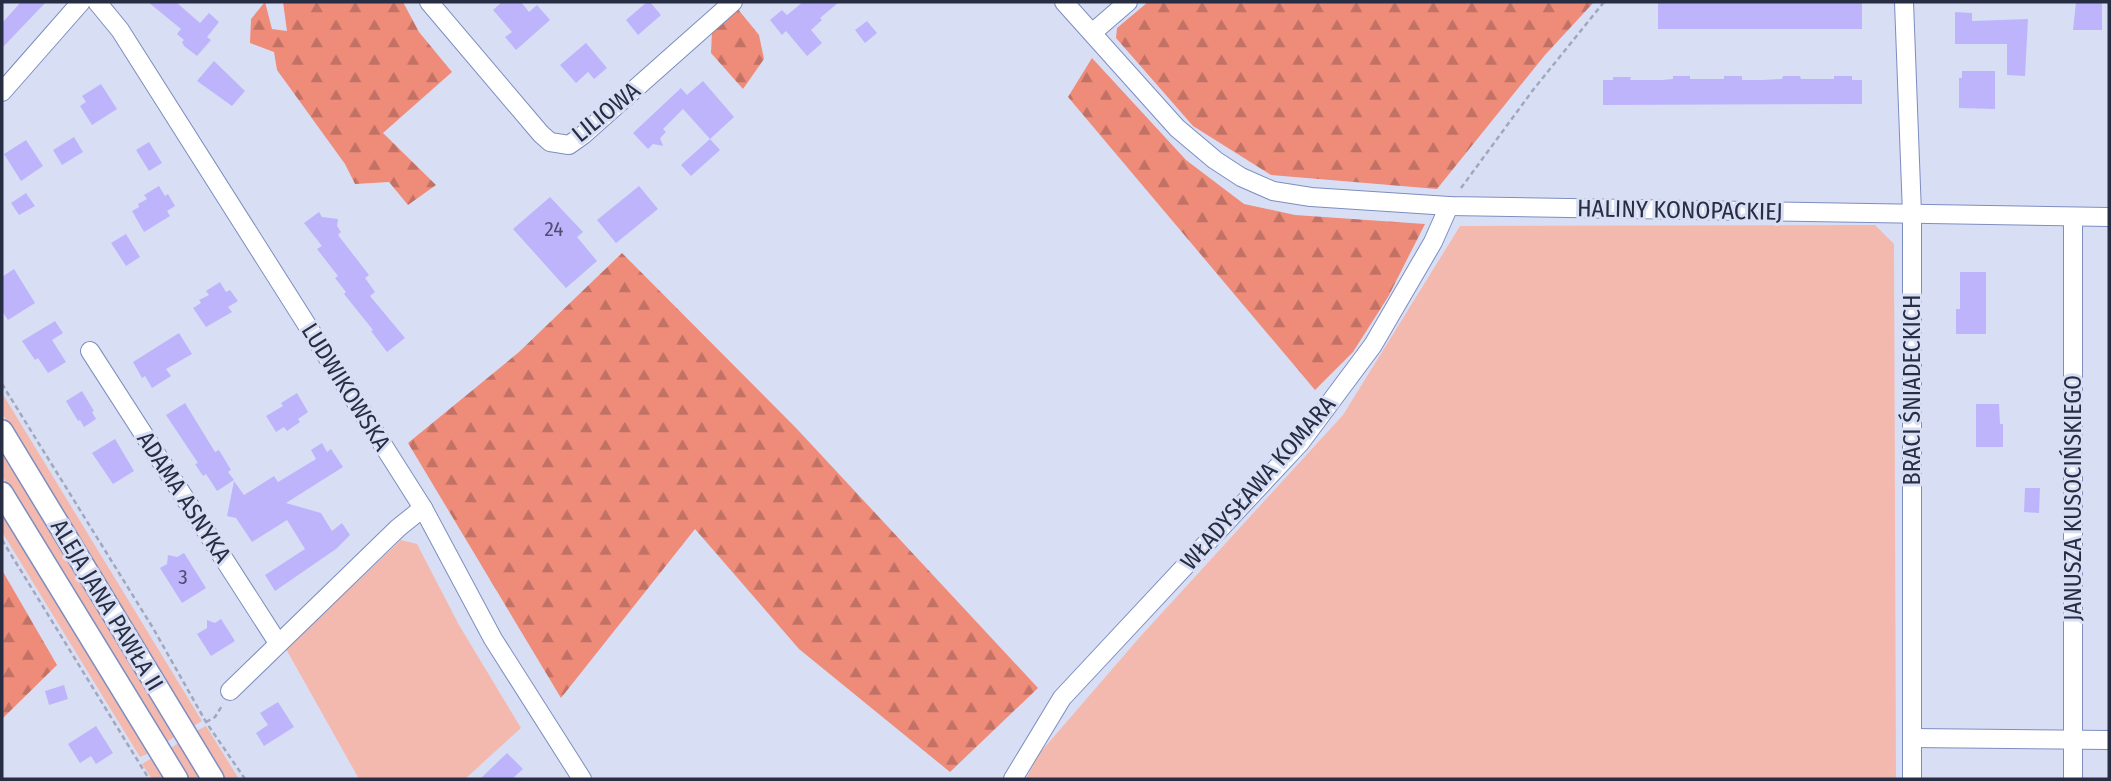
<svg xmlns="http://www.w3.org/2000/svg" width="2111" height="781" viewBox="0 0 2111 781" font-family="'Fira Sans Condensed',sans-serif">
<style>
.grass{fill:#f4b9ae}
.forest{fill:url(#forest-firs)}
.building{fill:#beb4fc}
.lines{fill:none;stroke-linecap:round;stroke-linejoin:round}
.minor-casing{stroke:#7d8dc0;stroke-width:20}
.tertiary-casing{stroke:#7d8dc0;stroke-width:24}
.path{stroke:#a1a8bd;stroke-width:2.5;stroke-dasharray:5 3.5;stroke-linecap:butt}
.minor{stroke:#fff;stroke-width:18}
.tertiary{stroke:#fff;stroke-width:21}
.labels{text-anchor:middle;stroke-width:6;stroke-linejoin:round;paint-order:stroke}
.number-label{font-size:21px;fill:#4d4f70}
.street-label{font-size:24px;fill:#272d42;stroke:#d8dff5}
</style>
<defs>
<pattern id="forest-firs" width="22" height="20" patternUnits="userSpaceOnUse" patternTransform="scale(1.75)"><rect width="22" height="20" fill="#ef8b79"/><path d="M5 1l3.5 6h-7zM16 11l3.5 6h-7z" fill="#c27265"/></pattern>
</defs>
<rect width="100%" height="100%" fill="#d8dff5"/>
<g class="grass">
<polygon points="1875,225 1894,244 1896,779 1026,779 1038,755 1139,638 1343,415 1460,226"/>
<polygon points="2,393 202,721 192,727 2,413"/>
<polygon points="2,450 176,736 165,743 2,476"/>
<polygon points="2,510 149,753 140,757 2,532"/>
<polygon points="401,540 417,544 459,625 521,728 465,779 359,779 286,649"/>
<polygon points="206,726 239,779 226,779 196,731"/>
<polygon points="180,742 203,779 186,779 168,750"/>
<polygon points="152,758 165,779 152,779 142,764"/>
</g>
<g class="forest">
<polygon points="265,2 272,29 287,31 283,2 403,2 419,32 452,72 383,133 436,185 408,205 389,182 355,184 345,164 277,70 274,52 250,43 251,19"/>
<polygon points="1148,2 1594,2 1545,55 1437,189 1271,175 1193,126 1116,38 1117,28"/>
<polygon points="737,8 759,35 764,59 743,89 711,53 712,31"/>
<polygon points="1092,58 1186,160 1244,204 1295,215 1425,224 1388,297 1353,352 1315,390 1068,97"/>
<polygon points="622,253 797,429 1038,688 950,772 799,649 695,529 561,698 408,443 519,352"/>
<polygon points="2,570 57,665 2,719"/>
</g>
<g class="building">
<polygon points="21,2 46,2 2,48 2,23"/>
<polygon points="148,2 176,2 200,23 209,13 219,22 207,37 211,40 197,56 184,46 182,42 184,40 177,34 181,29"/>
<polygon points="502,2 521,2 529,12 537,5 550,20 516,50 505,37 512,32 493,10"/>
<polygon points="647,2 650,2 661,15 638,35 626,20"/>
<polygon points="803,2 839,2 820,18 822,20 811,30 822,43 807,56 786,31 782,35 770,20 782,10 787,15"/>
<polygon points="2076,2 2102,2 2102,30 2073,30"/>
<rect x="1658" y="3" width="204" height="26"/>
<polygon points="1955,12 1972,13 1972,21 2028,19 2025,76 2007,75 2007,44 1955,44"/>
<polygon points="867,21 877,33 865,43 855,30"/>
<polygon points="586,43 607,68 594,79 588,72 576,83 560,65"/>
<polygon points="214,61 245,91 232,106 197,81"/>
<polygon points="1962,71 1995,71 1995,109 1959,108 1959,78 1962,78"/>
<polygon points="1673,76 1690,76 1690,79 1724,79 1724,76 1742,76 1742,80 1762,80 1782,79 1783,76 1800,76 1801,79 1834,79 1834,76 1852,76 1852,80 1862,80 1862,104 1603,105 1603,80 1613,80 1613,77 1631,77 1630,80 1662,80 1673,79"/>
<polygon points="703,81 734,117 710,139 683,109 663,129 666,132 660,138 663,146 653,144 648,149 633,133 681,88 687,95"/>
<polygon points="101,84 117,109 92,125 80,106 86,102 82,96"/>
<polygon points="74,137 83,152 62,165 53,150"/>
<polygon points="710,139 720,150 691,176 681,165"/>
<polygon points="26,140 43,166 21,181 4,154"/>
<polygon points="149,142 162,163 149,171 136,150"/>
<polygon points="159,186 165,196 168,194 175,206 167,211 170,216 144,232 132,211 139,207 138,204 147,199 144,195"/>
<polygon points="639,186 658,209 616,243 597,220"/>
<polygon points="26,193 35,206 19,215 11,203"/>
<polygon points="550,197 583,232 577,237 597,261 566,288 513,229"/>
<polygon points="319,212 322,217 338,219 337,226 341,232 338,235 369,275 365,278 375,292 370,296 405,338 387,352 371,331 373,330 344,294 346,292 335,278 338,276 317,249 322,246 304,223"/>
<polygon points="126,234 140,257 126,266 111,243"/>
<polygon points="14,269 35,303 8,320 2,311 2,277"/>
<polygon points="1960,272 1986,272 1986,334 1956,334 1956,309 1960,309"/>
<polygon points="220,282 226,292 230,290 238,301 228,307 232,312 206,327 193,308 201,303 199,300 209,295 206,291"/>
<polygon points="55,321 63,333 52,340 66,362 48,373 38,358 35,360 22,341"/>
<polygon points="179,333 192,354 166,369 171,376 152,388 145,376 142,378 133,362"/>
<polygon points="82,391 94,411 92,412 96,419 84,427 80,420 78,421 66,401"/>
<polygon points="297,393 308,412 298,419 300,422 287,431 284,427 276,432 266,416 283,406 281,403"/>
<polygon points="185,403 215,452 219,450 231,470 228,472 234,480 217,491 206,474 203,476 195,464 198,463 166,415"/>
<polygon points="1976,404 1999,404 2000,424 2003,424 2003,447 1976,447"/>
<polygon points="115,439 134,471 113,484 92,453"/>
<polygon points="322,443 327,452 331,449 343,467 286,503 321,513 332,531 342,523 350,535 336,549 275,591 265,575 305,549 287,520 252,542 236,518 227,516 234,481 244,495 274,476 278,482 316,459 311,450"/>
<polygon points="2025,488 2040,488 2039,513 2024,512"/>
<polygon points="184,553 206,588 182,603 160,568 167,564 168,555 177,557"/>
<polygon points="221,619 235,641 211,656 197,634 207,628 207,620 215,623"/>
<polygon points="64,685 68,699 49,705 45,691"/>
<polygon points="278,702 294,727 264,746 256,733 268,725 260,713"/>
<polygon points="96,726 113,753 96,764 91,756 80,763 68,744"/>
<polygon points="507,753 523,769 512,779 480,779"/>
</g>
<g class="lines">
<defs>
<g id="minor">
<polyline points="97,2 120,30 423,508 493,639 582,779"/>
<polyline points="429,2 541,134 550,142 569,145 583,135 733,2"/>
<polyline points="1064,2 1177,128 1215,160 1241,177 1273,191 1311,197 1449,206 2109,217"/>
<polyline points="1904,2 1912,214 1912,779"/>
<polyline points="1092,33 1128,2"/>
<polyline points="2,92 81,2"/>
<polyline points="2073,218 2073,779"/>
<polyline points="90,351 278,643"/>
<polyline points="230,691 398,528 423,508"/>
<polyline points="1912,738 2109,740"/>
<polyline points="1013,779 1062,698 1300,443 1373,345 1433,242 1449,206"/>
</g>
<g id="tertiary">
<polyline points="2,431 213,779"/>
<polyline points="2,493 177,779"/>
</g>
</defs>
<use href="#minor" class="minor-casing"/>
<use href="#tertiary" class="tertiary-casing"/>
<g class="path">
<polyline points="1461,188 1533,90 1604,2"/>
<polyline points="2,384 153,628 206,722 245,779"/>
<polyline points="2,540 149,779"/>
<polyline points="206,722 215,717 223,704"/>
</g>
<use href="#minor" class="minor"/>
<use href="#tertiary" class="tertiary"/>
</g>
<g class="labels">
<g class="number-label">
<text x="554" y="236">24</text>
<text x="183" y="584">3</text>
</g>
<g class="street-label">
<text transform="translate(606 112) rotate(-39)" y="8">LILIOWA</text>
<text transform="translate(1680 210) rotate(1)" y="8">HALINY KONOPACKIEJ</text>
<text transform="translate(346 387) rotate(58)" y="8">LUDWIKOWSKA</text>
<text transform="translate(1912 390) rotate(-90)" y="8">BRACI ŚNIADECKICH</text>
<text transform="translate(1258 483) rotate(-49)" y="8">WŁADYSŁAWA KOMARA</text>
<text transform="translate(184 497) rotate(57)" y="8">ADAMA ASNYKA</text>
<text transform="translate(2073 498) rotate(-90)" y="8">JANUSZA KUSOCIŃSKIEGO</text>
<text transform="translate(107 605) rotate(59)" y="8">ALEJA JANA PAWŁA II</text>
</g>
</g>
<rect width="2111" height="781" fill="none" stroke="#272d42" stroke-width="7"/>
</svg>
